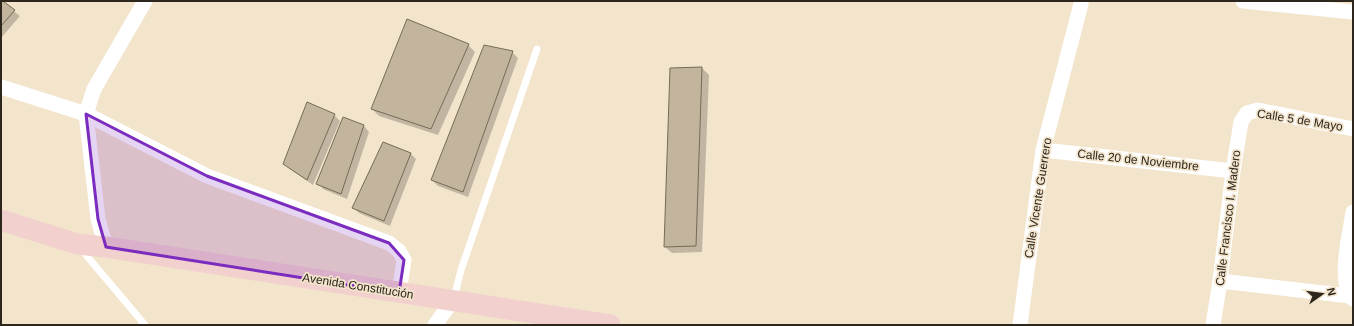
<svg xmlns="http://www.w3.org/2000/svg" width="1354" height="326" viewBox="0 0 1354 326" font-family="Arial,sans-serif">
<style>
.shadow{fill:#0003}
.building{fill:#c3b59d;stroke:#776b55}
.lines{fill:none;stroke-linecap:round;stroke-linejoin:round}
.lane{stroke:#fff;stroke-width:7}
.street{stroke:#fff;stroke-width:15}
.secondary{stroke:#f2d0cd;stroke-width:21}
.marked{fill:#7b2cbf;fill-opacity:0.2;stroke:#7b2cbf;stroke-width:3;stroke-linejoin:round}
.labels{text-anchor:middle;stroke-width:3.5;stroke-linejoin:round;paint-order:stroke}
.street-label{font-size:12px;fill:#2c261d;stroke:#f3e4cc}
</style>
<rect width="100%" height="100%" fill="#f3e4cc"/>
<g class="shadow">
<polygon points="1,1 20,16 1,38"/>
<polygon points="468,45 475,52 438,135 379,116 372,109"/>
<polygon points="512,52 518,58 468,197 438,186 432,180"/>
<polygon points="702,68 709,75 702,252 672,253 665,247"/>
<polygon points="334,115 340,121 313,185 290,169 284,163"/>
<polygon points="364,126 369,132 347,199 323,189 318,183"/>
<polygon points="411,154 416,159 390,226 359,213 353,207"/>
</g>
<g class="building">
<polygon points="1,1 3,1 15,10 1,26"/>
<polygon points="407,19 469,44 431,129 371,109"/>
<polygon points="484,45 513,51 463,192 431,180"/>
<polygon points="702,67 696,246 664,247 670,68"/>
<polygon points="307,102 335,114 307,180 283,164"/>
<polygon points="343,117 364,125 341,194 316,184"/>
<polygon points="383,142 411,153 384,221 352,208"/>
</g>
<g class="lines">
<g class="lane">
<polyline points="81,249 145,325"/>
<polyline points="454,298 461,270 537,49"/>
</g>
<g class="street">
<polyline points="1243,1 1353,12"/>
<polyline points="1,87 86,114 207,176 389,243 399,251 404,260 399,293"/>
<polyline points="1043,150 1233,171"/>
<path d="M1353,212C1350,233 1337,283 1353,299"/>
<polyline points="106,247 98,219 86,114 94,89 145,1"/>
<polyline points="1220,281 1350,296"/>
<polyline points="435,325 453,300"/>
<polyline points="1020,325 1043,150 1081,4"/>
<polyline points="1213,325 1220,281 1233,171 1241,122 1247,113 1258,110 1353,129"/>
</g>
<path class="secondary" d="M1,220L77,244L106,247C274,273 442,298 610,325"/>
</g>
<path class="marked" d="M86,114L207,176L389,243L404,260L399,293L106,247L98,219Z"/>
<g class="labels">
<g class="street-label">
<text transform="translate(1300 120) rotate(9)" y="4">Calle 5 de Mayo</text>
<text transform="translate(1138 160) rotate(6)" y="4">Calle 20 de Noviembre</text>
<text transform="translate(1038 198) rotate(-81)" y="4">Calle Vicente Guerrero</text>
<text transform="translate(1228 218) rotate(-83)" y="4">Calle Francisco I. Madero</text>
<text transform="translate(358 286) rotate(9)" y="4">Avenida Constitución</text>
</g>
</g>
<rect width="1354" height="326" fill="none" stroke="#2c261d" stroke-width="4"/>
<g transform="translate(1322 294) rotate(76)" stroke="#f3e4cc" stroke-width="3" paint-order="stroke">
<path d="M0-3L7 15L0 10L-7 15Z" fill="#2c261d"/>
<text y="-6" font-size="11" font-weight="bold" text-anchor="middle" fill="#2c261d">N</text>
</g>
</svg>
